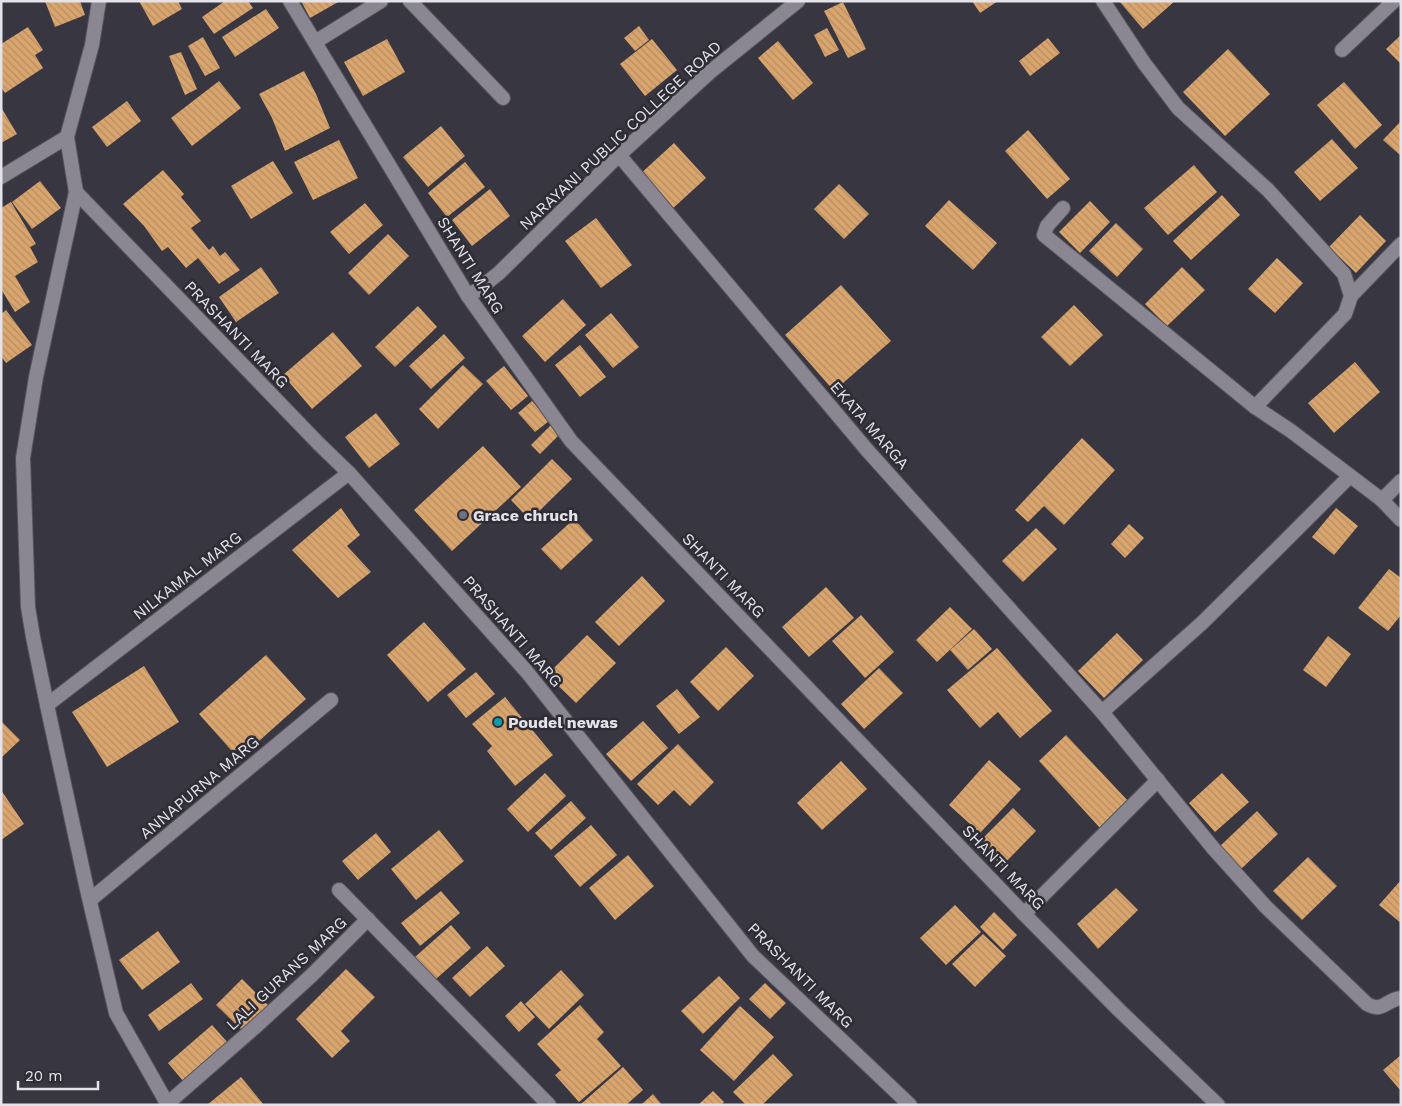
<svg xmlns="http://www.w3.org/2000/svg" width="1402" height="1106" viewBox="0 0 1402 1106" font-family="'Work Sans',sans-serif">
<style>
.building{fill:url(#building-back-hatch)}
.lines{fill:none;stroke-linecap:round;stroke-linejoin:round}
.minor-casing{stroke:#56545d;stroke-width:16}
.minor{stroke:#8a8793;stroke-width:14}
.worship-dot{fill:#6b7280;stroke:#2e2c35;stroke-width:2}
.culture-dot{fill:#0f9aa8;stroke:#2e2c35;stroke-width:2}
.labels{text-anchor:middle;stroke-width:5;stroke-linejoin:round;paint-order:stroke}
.street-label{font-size:16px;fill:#e4e3e9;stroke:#2e2c35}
.poi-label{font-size:16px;font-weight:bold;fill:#e4e3e9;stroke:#2e2c35;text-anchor:start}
</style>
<defs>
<pattern id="building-back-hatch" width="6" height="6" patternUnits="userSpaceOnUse" patternTransform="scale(1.25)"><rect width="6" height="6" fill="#daa56d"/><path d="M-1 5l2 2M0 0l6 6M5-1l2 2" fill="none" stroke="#b48d63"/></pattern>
</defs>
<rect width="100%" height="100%" fill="#383640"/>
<g class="building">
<polygon points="45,1 80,1 85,15 55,27"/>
<polygon points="139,1 178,1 182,9 153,26"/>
<polygon points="225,1 248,1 253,8 214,34 202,17"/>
<polygon points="301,1 340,1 310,18"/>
<polygon points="972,1 998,1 980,13"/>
<polygon points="1119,1 1175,1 1143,29"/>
<polygon points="843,2 866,49 848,58 824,11"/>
<polygon points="266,9 279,28 235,57 222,37"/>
<polygon points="639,26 649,40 635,51 624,38"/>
<polygon points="28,27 43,50 35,55 43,68 5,93 1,87 1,44"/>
<polygon points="827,28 839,50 825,57 814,35"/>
<polygon points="1401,35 1401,64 1386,49"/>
<polygon points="203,37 220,68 205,76 188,46"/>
<polygon points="1048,38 1060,53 1030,76 1019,61"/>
<polygon points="387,39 405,72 363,96 344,62"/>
<polygon points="652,39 677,70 645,96 620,64"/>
<polygon points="778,41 813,83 793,100 758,58"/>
<polygon points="1228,49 1270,94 1225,136 1183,92"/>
<polygon points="181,52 197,89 185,95 169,56"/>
<polygon points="304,71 316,94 330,128 285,151 272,118 259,94"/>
<polygon points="219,81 241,108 192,146 171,118"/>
<polygon points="1344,82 1382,125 1355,149 1317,105"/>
<polygon points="127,101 141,121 107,147 92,127"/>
<polygon points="1,107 17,134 1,143"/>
<polygon points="1401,121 1401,156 1383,140"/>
<polygon points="441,126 465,156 428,187 403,157"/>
<polygon points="1028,130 1070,179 1047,199 1005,151"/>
<polygon points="1332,139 1358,168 1320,201 1294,172"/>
<polygon points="339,140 358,178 313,200 294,162"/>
<polygon points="674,143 706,178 670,211 638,176"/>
<polygon points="273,161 293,193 251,219 231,186"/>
<polygon points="465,162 485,187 447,217 428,193"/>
<polygon points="1194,165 1217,192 1168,235 1144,208"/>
<polygon points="163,170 184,194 181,197 201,221 191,228 209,250 213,246 220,256 225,252 240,270 219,284 198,258 186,268 168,247 162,251 144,226 123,204"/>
<polygon points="40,181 61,208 32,229 12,202"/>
<polygon points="839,184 869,214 844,239 814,209"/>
<polygon points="490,189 510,216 472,246 452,220"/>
<polygon points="1222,195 1240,215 1191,260 1173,241"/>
<polygon points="949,200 997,243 973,270 925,226"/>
<polygon points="1090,201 1110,222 1080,253 1059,232"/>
<polygon points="11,202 36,244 30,247 38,262 15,276 30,302 15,312 1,289 1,208"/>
<polygon points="365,203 383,225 349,254 330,232"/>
<polygon points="1360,215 1386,241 1356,273 1329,247"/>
<polygon points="596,218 632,265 601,288 565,241"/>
<polygon points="1116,223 1143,249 1117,277 1089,251"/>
<polygon points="388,234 409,256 369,295 348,273"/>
<polygon points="1277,258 1303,283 1275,313 1248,289"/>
<polygon points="261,267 279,293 236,322 219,297"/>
<polygon points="1182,267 1205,290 1167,326 1145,304"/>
<polygon points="841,285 891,341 834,391 785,335"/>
<polygon points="563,299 586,325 545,362 522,336"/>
<polygon points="1074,305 1103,335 1070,366 1041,337"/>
<polygon points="418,306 437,327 395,367 375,347"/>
<polygon points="6,310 32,345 6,363 1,356 1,314"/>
<polygon points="611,313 639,347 613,368 585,335"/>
<polygon points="333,332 362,366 312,409 283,375"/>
<polygon points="444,334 465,358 431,389 409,366"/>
<polygon points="580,345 606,377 580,397 555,365"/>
<polygon points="1355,362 1380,392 1334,433 1308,403"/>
<polygon points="463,365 483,384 438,429 419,409"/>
<polygon points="504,366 528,396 511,410 486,381"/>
<polygon points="532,401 549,421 535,432 518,413"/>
<polygon points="376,413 400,444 369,468 345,437"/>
<polygon points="551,425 560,434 540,454 531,445"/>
<polygon points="1082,438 1115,470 1064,525 1044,506 1028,522 1015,510"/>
<polygon points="483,446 521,487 452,551 414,510"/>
<polygon points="552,459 572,479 530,520 511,500"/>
<polygon points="341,508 360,535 347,546 371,572 338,598 292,550"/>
<polygon points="1336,508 1358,526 1334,555 1312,537"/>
<polygon points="574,519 593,540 561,570 541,549"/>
<polygon points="1129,524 1144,538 1125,558 1111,544"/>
<polygon points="1036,528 1057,549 1023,582 1002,561"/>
<polygon points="1389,569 1401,578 1401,615 1388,631 1358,608"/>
<polygon points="642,576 665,601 619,646 595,622"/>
<polygon points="826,587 854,618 809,657 782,627"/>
<polygon points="950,607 972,629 937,662 916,640"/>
<polygon points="861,615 894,652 865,678 832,641"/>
<polygon points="424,622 466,669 428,702 387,655"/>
<polygon points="974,629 992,649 968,670 950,650"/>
<polygon points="1117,633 1143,660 1104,698 1078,671"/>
<polygon points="587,635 616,663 576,703 547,675"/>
<polygon points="1328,636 1351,654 1326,687 1303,670"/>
<polygon points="726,647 754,676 718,711 690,682"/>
<polygon points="997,648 1052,711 1020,738 998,712 980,728 947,690"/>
<polygon points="266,655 306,699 250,749 231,750 199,714"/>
<polygon points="144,666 179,722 107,767 72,712"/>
<polygon points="879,668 903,693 864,729 841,704"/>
<polygon points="476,672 495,694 466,718 447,695"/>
<polygon points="677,689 700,717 679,734 656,706"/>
<polygon points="505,697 553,755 515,786 487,751 492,746 472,724"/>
<polygon points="1,721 20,740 1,758"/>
<polygon points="643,721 668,748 631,781 606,754"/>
<polygon points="1066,735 1129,802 1100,828 1039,761"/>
<polygon points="678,744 714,782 690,806 674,790 658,805 637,784"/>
<polygon points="989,760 1021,789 980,833 949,805"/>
<polygon points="841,761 867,789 822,830 797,803"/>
<polygon points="545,773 566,796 528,832 507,809"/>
<polygon points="1222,773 1249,802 1215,832 1189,803"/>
<polygon points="1,790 24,824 1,840"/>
<polygon points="571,801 586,818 551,850 535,833"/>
<polygon points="1013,808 1036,831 1002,866 978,843"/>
<polygon points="1257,811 1278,834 1240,870 1218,848"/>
<polygon points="591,825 617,855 580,887 554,856"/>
<polygon points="439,830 464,861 416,900 391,869"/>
<polygon points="376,833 391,852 358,880 342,861"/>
<polygon points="628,855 654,886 615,920 589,888"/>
<polygon points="1308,857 1337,886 1302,920 1273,891"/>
<polygon points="1401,880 1401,923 1379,905"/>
<polygon points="1116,888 1138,910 1098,949 1077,924"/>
<polygon points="441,891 460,913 420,946 401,923"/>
<polygon points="955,905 981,932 946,965 920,938"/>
<polygon points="994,912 1017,935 1003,950 980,927"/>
<polygon points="451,925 471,948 436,979 415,957"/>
<polygon points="158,931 180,962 142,990 119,960"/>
<polygon points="983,934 1006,956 975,987 952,964"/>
<polygon points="487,946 505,966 470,997 452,978"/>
<polygon points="346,969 375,997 341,1031 350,1041 332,1058 296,1019"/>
<polygon points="561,970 584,995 549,1029 525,1004"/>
<polygon points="719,976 740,998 703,1034 681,1011"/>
<polygon points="242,979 270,1007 245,1033 216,1005"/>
<polygon points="191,983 203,999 159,1031 148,1015"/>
<polygon points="765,983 786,1003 770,1019 749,999"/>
<polygon points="521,1001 535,1017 519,1032 505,1016"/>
<polygon points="580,1005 604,1032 597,1039 621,1066 579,1102 555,1075 561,1070 537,1044"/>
<polygon points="740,1006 774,1037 734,1081 700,1050"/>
<polygon points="212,1025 229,1044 184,1082 168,1063"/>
<polygon points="773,1054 793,1075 762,1105 746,1105 733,1092"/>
<polygon points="1401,1055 1401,1091 1383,1070"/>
<polygon points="623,1067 643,1090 626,1105 582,1105 581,1104"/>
<polygon points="241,1077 264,1105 207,1105"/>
<polygon points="713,1091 724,1102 721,1105 698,1105"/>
<polygon points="653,1094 662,1105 641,1105"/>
</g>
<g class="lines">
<defs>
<g id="minor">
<polyline points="290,1 468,296 571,441 1024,914 1119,1010 1218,1105"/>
<polyline points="410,1 503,98"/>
<polyline points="1103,1 1144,63 1178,108 1268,190 1344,274 1351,296 1345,314 1255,407 1291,431 1382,500 1401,520"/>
<polyline points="315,42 381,1"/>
<polyline points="1342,50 1394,1"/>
<polyline points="67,137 76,192 36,377 23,458 28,607 33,637 47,705 86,885 116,1013 168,1105"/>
<path d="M619,155L867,450L1102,712L1213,848L1266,907L1367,1004C1383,1013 1385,1000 1401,998"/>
<polyline points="1,177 67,137 92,45 99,1"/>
<polyline points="76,192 319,444 349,473 527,672 753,956 910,1105"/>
<polyline points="1063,208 1047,226 1044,235 1255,407"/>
<polyline points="468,296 479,289 499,273 619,155 710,72 798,1"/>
<polyline points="1351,296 1401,244"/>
<polyline points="1382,500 1401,481"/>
<polyline points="47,705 349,473"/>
<polyline points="1102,712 1202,623 1278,548 1349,477"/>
<polyline points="339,890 549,1105"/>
<polyline points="90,900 331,700"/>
<polyline points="1024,914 1158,780"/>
<polyline points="167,1104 254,1028 312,975 368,919"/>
</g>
</defs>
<use href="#minor" class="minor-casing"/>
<use href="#minor" class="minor"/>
</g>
<circle class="worship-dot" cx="463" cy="515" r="5"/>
<circle class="culture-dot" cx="498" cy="722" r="5"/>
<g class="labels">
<g class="street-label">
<text transform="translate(620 135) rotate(-43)" y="6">NARAYANI PUBLIC COLLEGE ROAD</text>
<text transform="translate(471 265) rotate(58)" y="6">SHANTI MARG</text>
<text transform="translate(237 334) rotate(46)" y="6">PRASHANTI MARG</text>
<text transform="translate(870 425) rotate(49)" y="6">EKATA MARGA</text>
<text transform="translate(187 575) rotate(-38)" y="6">NILKAMAL MARG</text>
<text transform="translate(724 575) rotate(46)" y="6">SHANTI MARG</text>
<text transform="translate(513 631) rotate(49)" y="6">PRASHANTI MARG</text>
<text transform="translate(199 787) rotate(-40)" y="6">ANNAPURNA MARG</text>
<text transform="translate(1004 867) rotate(46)" y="6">SHANTI MARG</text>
<text transform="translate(286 973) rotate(-43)" y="6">LALI GURANS MARG</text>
<text transform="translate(801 975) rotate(45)" y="6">PRASHANTI MARG</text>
</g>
<g class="poi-label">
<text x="473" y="521">Grace chruch</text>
<text x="508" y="728">Poudel newas</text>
</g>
</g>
<rect width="1402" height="1106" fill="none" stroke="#e4e3e9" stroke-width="5"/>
<path d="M18 1081v8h80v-8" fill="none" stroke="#e4e3e9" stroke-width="2.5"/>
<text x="25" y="1081" font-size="15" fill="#e4e3e9" stroke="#2e2c35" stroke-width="4" paint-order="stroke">20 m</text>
</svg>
